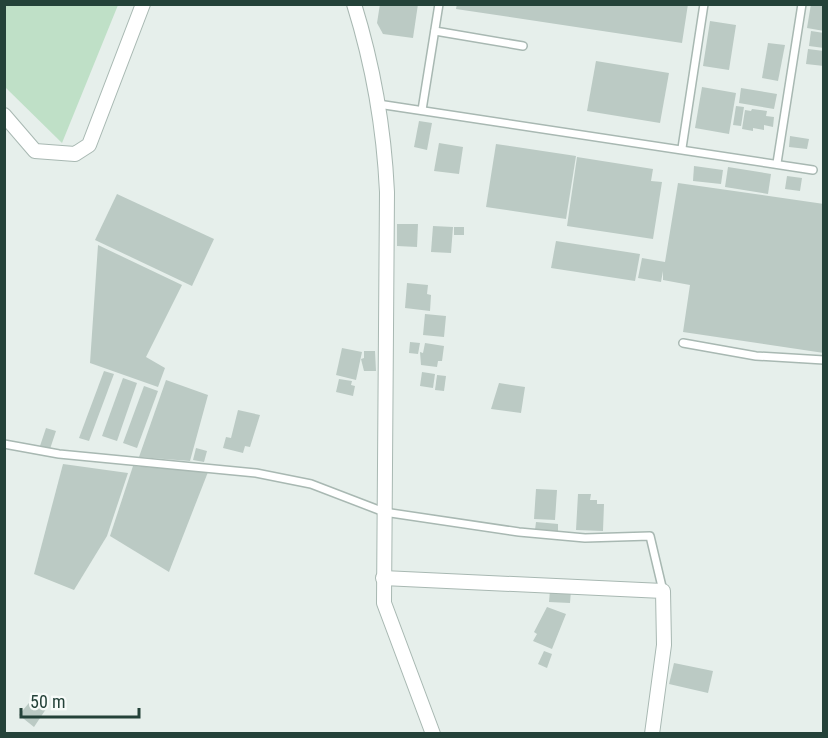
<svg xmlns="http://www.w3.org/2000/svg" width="828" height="738" viewBox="0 0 828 738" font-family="'Roboto Condensed',sans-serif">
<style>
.green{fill:#bfe0c7}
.building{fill:#bbcac4}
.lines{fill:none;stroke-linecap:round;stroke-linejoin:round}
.lane-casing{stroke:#a8b8b2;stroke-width:10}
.street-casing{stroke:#a8b8b2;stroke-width:16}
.lane{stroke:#fff;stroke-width:7}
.street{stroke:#fff;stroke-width:14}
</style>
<rect width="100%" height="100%" fill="#e6efeb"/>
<polygon class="green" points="5,4 118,5 62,143 5,87"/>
<g class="building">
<polygon points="380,4 418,4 413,38 383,34 377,23"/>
<polygon points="457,4 688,4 682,43 456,9"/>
<polygon points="811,4 824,4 824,31 807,28"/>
<polygon points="710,21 736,25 729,70 703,66"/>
<polygon points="811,31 824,33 824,48 809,46"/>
<polygon points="768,43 785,45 778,81 762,78"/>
<polygon points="808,49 824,51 824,66 806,64"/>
<polygon points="596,61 669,73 660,123 587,111"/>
<polygon points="702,87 736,93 729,134 695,128"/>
<polygon points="741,88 777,94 774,109 739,103"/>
<polygon points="736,106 744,107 741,126 733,125"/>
<polygon points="752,109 767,111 766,116 774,117 773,127 764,125 764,130 753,128 753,131 742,129 745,110 751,111"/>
<polygon points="419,121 432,123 427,150 414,147"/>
<polygon points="790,136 809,139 807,149 789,147"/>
<polygon points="439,143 463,147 459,174 434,171"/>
<polygon points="496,144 576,156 566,219 486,207"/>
<polygon points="577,157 653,169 651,181 662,182 653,239 567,226"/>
<polygon points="694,166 723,170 721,184 693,181"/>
<polygon points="728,167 771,174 768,194 725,187"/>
<polygon points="787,176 802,178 800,191 785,189"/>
<polygon points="678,183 824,204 824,353 683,332 690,285 663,280 663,271 661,282 638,278 642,258 665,262"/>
<polygon points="117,194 214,239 192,286 95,240"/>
<polygon points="397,224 418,224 417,247 397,246"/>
<polygon points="433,226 453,227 451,253 431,252"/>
<rect x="454" y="227" width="10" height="8"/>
<polygon points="556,241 640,254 635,281 551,268"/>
<polygon points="98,245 182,285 146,357 165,368 158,387 90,363"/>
<polygon points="407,283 428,285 427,294 431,295 430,311 405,308"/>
<polygon points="425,314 446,316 444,337 423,335"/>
<polygon points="410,342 420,343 418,354 409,353"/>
<polygon points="425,343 444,346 442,361 438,361 437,367 421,365 420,352 423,353"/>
<polygon points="342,348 362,352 356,380 336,375"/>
<polygon points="364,351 375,351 376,371 364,371 361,359 364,358"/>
<polygon points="104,371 114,374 89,441 79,438"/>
<polygon points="422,372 435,374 433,388 420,386"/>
<polygon points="437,375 446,376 444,391 435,390"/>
<polygon points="123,378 137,383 117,441 102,436"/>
<polygon points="339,379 352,381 351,385 355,386 353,396 336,392"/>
<polygon points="166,380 208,395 190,461 139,457"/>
<polygon points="499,383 525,387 521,413 491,409"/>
<polygon points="144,386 158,391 137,448 123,443"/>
<polygon points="238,410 260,415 250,447 245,446 243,453 223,448 226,437 231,438"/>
<polygon points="46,428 56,431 50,449 40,446"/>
<polygon points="196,448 207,451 204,462 193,460"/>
<polygon points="63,464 128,473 107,536 74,590 34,574"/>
<polygon points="133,466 208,472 169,572 110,536"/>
<polygon points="536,489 557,490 555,520 534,519"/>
<polygon points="578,494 591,494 590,500 597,500 597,504 604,504 603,531 576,530"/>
<polygon points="536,522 558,524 558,532 535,530"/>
<polygon points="550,590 571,590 570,603 549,602"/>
<polygon points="547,607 566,614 552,649 533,641 537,634 534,632"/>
<polygon points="544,651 552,654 547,668 538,664"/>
<polygon points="674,663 713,671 708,693 669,684"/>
<polygon points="33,698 37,701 39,699 48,706 34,727 19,715"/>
</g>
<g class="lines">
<defs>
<g id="lane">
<polyline points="435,31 523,46"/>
<polyline points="378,104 813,170"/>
<polyline points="422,110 439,4"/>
<polyline points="682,148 704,4"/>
<polyline points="777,163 802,4"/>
<polyline points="683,343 756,356 824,360"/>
<polyline points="4,444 59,454 256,473 311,484 384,512 519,532 585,538 650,536 663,591"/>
</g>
<g id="street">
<path d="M354,4C373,65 384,128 387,192L384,603L433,734"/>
<polyline points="4,115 35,151 75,154 89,145 143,4"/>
<polyline points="383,578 663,591 664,645 652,734"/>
</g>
</defs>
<use href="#lane" class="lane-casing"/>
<use href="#street" class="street-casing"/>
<use href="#lane" class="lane"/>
<use href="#street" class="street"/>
</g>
<rect width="828" height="738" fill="none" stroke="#244239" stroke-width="12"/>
<path d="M21 708v9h118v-9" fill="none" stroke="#244239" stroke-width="3"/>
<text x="30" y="708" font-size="18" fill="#244239" stroke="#f7fbf9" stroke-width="4.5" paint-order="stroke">50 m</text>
</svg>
